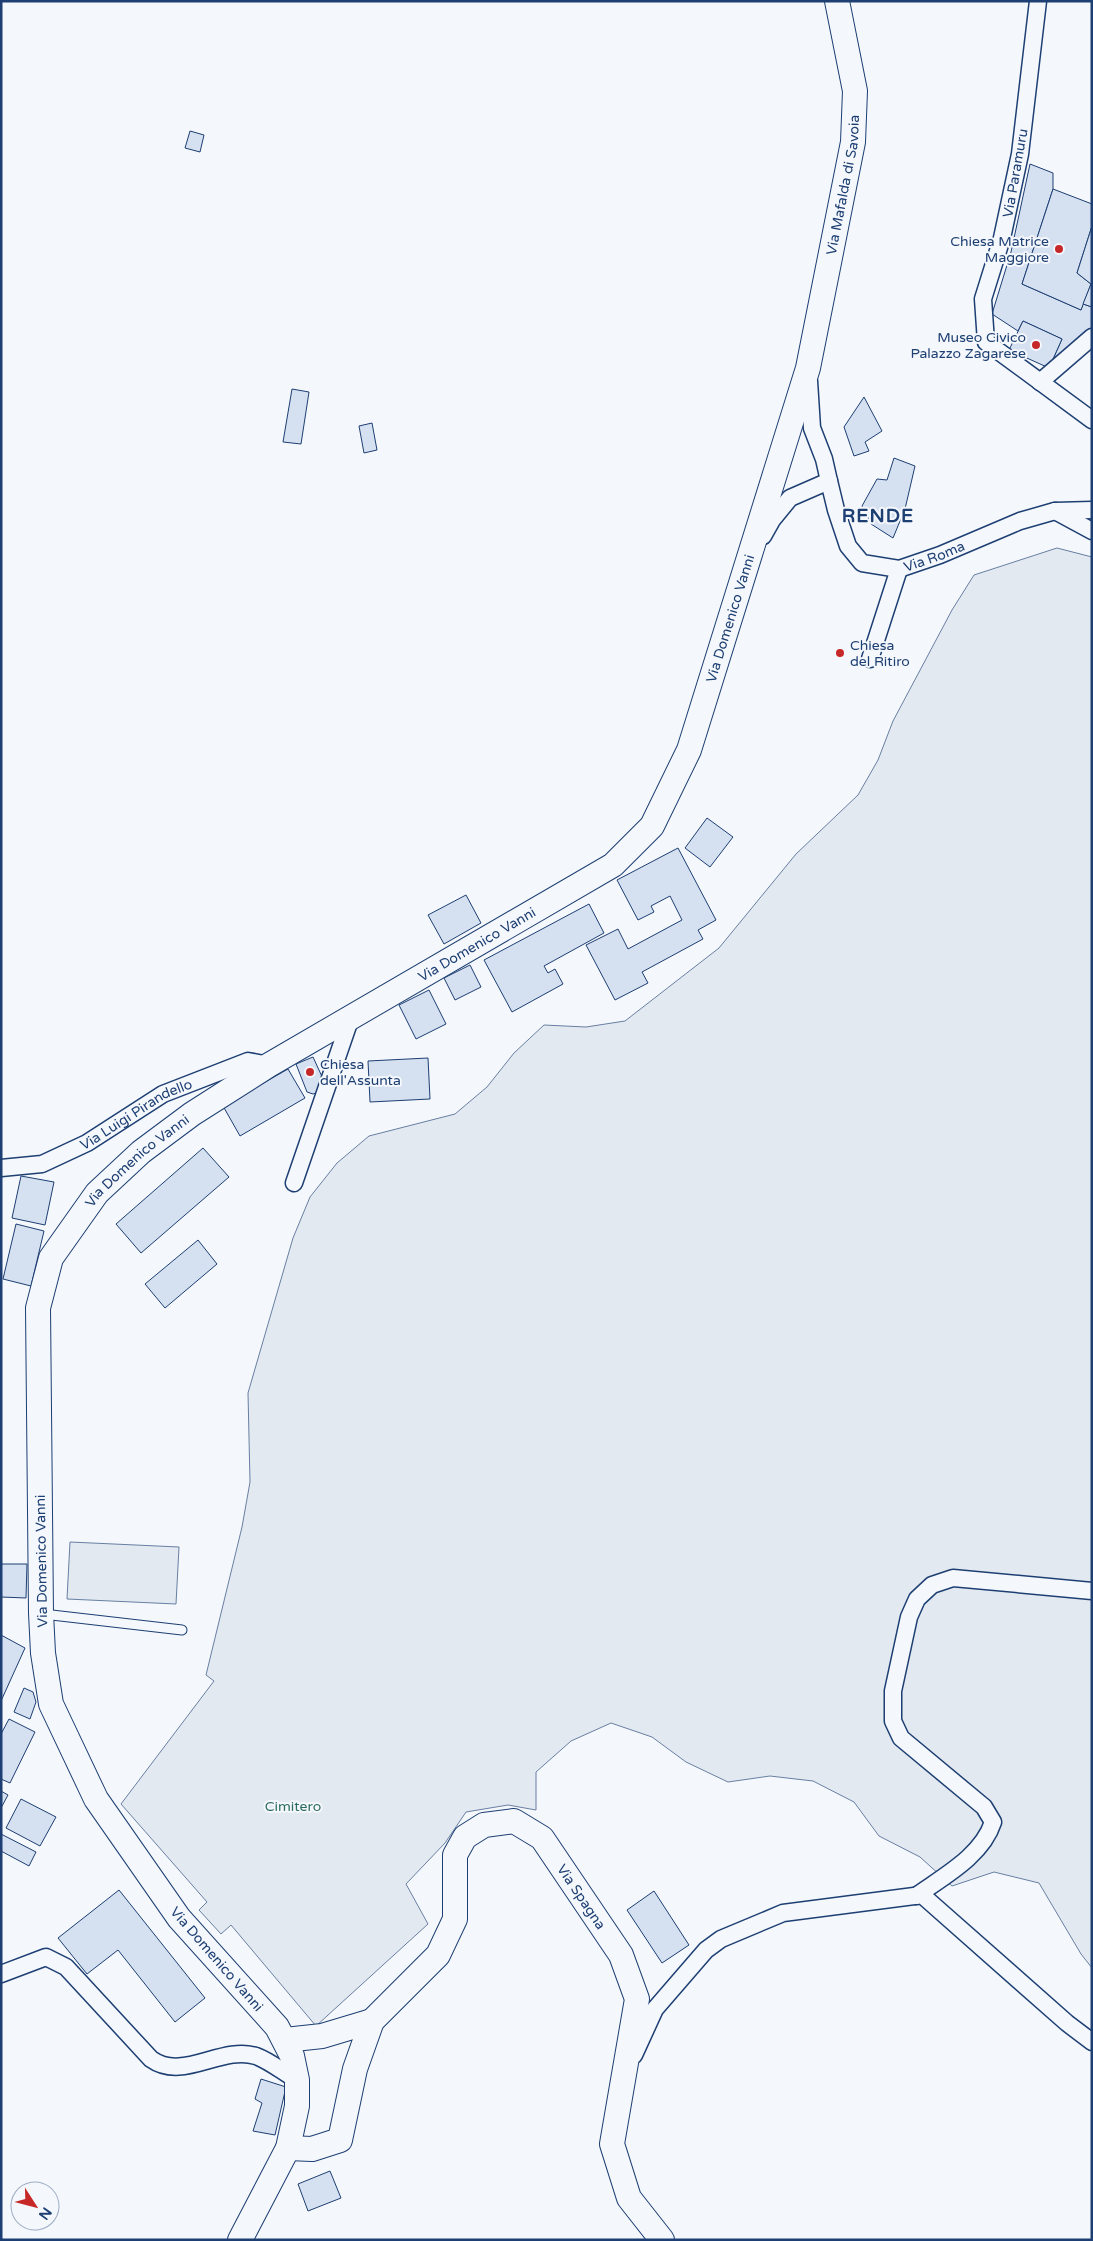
<svg xmlns="http://www.w3.org/2000/svg" width="1093" height="2241" viewBox="0 0 1093 2241" font-family="'Varela Round',sans-serif">
<style>
.green{fill:#e3e9f0;stroke:#687fa3}
.building{fill:#d5e0f0;stroke:#1d3f73}
.lines{fill:none;stroke-linecap:round;stroke-linejoin:round}
.lane-casing{stroke:#1d3f73;stroke-width:11}
.street-casing{stroke:#1d3f73;stroke-width:19}
.secondary-casing{stroke:#1d3f73;stroke-width:26}
.lane{stroke:#f4f7fb;stroke-width:9}
.street{stroke:#f4f7fb;stroke-width:16}
.secondary{stroke:#f4f7fb;stroke-width:24}
.poi-dot{fill:#c62828;stroke:#f4f7fb;stroke-width:2}
.labels{text-anchor:middle;stroke-width:4;stroke-linejoin:round;paint-order:stroke}
.street-label{font-size:14px;fill:#1d3f73;stroke:#f4f7fb}
.poi-label{font-size:14px;fill:#1d3f73;stroke:#f4f7fb;text-anchor:end}
.park-label{font-size:14px;fill:#2c6c60;stroke:#f4f7fb}
.district-label{font-size:19px;font-weight:bold;letter-spacing:1px;fill:#1d3f73;stroke:#f4f7fb}
</style>
<rect width="100%" height="100%" fill="#f4f7fb"/>
<g class="green">
<polygon points="1057,548 1092,557 1092,1968 1081,1954 1039,1883 994,1872 952,1886 920,1857 879,1836 854,1802 813,1781 770,1776 728,1782 686,1762 652,1737 611,1723 571,1741 536,1772 536,1810 508,1805 466,1812 445,1843 406,1884 428,1924 316,2026 231,1925 221,1934 199,1910 207,1902 121,1804 214,1681 206,1675 242,1527 250,1482 248,1393 293,1238 310,1197 337,1163 369,1136 455,1114 487,1087 514,1053 544,1025 586,1027 625,1021 719,948 796,854 858,795 878,760 893,721 952,610 974,575"/>
<polygon points="70,1542 179,1547 176,1604 67,1599"/>
</g>
<g class="building">
<polygon points="190,131 204,135 200,152 185,148"/>
<polygon points="1030,164 1053,173 1053,189 1022,284 1081,310 1083,304 1092,307 1092,333 1062,359 1054,357 1062,339 1023,321 1018,331 992,314 1011,252"/>
<polygon points="1053,189 1092,204 1092,226 1077,273 1091,284 1081,310 1022,284"/>
<polygon points="1092,226 1092,307 1083,304 1091,284 1077,273"/>
<polygon points="1023,321 1062,339 1049,368 1009,350"/>
<polygon points="292,389 309,392 301,444 283,442"/>
<polygon points="864,397 882,431 865,442 869,451 854,456 844,427"/>
<polygon points="372,423 377,450 364,453 359,426"/>
<polygon points="894,458 915,466 905,509 893,538 871,524 862,506 877,479 887,480"/>
<polygon points="707,818 733,837 710,867 685,848"/>
<polygon points="678,848 716,920 698,930 703,939 642,972 648,983 615,1000 586,945 618,929 628,949 682,920 670,896 651,906 654,912 638,920 617,880"/>
<polygon points="466,895 481,923 444,944 428,915"/>
<polygon points="589,904 604,933 544,966 548,973 555,969 563,984 512,1012 484,960"/>
<polygon points="470,965 481,987 455,1000 444,978"/>
<polygon points="429,990 446,1024 416,1039 399,1005"/>
<polygon points="313,1057 324,1081 319,1092 313,1094 307,1092 296,1064"/>
<polygon points="428,1058 430,1099 370,1102 368,1061"/>
<polygon points="288,1069 305,1098 240,1136 223,1106"/>
<polygon points="203,1148 229,1177 141,1253 116,1224"/>
<polygon points="21,1176 54,1182 45,1225 12,1218"/>
<polygon points="16,1224 44,1231 31,1286 3,1279"/>
<polygon points="198,1240 217,1264 165,1308 145,1284"/>
<polygon points="1,1564 27,1564 26,1598 1,1597"/>
<polygon points="1,1635 25,1648 1,1701"/>
<polygon points="24,1688 33,1692 36,1702 30,1719 14,1712"/>
<polygon points="9,1719 35,1732 10,1783 1,1779 1,1734"/>
<polygon points="1,1791 8,1795 1,1808"/>
<polygon points="21,1799 56,1817 40,1846 6,1828"/>
<polygon points="1,1834 36,1852 29,1866 1,1851"/>
<polygon points="119,1890 205,1998 175,2022 118,1950 87,1974 58,1938"/>
<polygon points="654,1891 689,1945 662,1963 627,1910"/>
<polygon points="261,2079 286,2087 275,2135 253,2131 262,2103 255,2099"/>
<polygon points="330,2171 341,2198 308,2211 298,2184"/>
</g>
<g class="lines">
<defs>
<polyline id="lane" points="43,1614 182,1630"/>
<g id="street">
<polyline points="1038,1 1020,154 1002,238 983,299 986,342 1092,420"/>
<polyline points="809,381 812,428 824,459 829,481"/>
<polyline points="1040,382 1092,337"/>
<polyline points="1055,511 1092,531"/>
<path id="s1" d="M763,536L772,520L790,498L829,481L836,510L848,546L862,563L899,569L940,555L1020,521L1055,511L1092,510"/>
<polyline points="870,659 899,569"/>
<path id="s2" d="M1,1168L42,1164L87,1143L163,1094L248,1061L269,1065"/>
<polyline points="294,1183 351,1017"/>
<path d="M916,1896C944,1876 982,1856 993,1822L984,1807L901,1738L893,1721V1691L909,1617L917,1599L932,1585L953,1578L1092,1591"/>
<path d="M1,1974L46,1957L66,1967L151,2059C183,2082 221,2045 256,2056C270,2061 284,2073 297,2080"/>
<polyline points="634,2055 655,2009 706,1950 721,1939 783,1913 922,1895 1067,2023 1092,2042"/>
</g>
<g id="secondary">
<polyline points="285,2040 322,2036 372,2021"/>
<path id="s3" d="M288,2148L312,2149L340,2140L355,2069L372,2021L438,1955L455,1919V1855L465,1837L484,1825L514,1821L542,1838L621,1955L637,1999L612,2144L629,2198L662,2240"/>
<path id="s4" d="M240,2240L288,2148L297,2106V2080L292,2056L277,2027L179,1918L96,1799L51,1704L43,1653L41,1613L38,1308L51,1258L97,1193L141,1152L192,1114L269,1065L613,865L652,826L689,750L808,368L853,142L855,91L837,1"/>
</g>
</defs>
<use href="#lane" class="lane-casing"/>
<use href="#street" class="street-casing"/>
<use href="#secondary" class="secondary-casing"/>
<use href="#lane" class="lane"/>
<use href="#street" class="street"/>
<use href="#secondary" class="secondary"/>
</g>
<g class="poi-dot">
<circle cx="1059" cy="249" r="5"/>
<circle cx="1036" cy="345" r="5"/>
<circle cx="840" cy="653" r="5"/>
<circle cx="310" cy="1072" r="5"/>
</g>
<g class="labels">
<g class="street-label">
<text transform="translate(1015 173) rotate(-80)" y="5">Via Paramuru</text>
<text dy="5" stroke="none"><textPath href="#s4" startOffset="2494">Via Mafalda di Savoia</textPath></text>
<text dy="5" stroke="none"><textPath href="#s1" startOffset="254">Via Roma</textPath></text>
<text dy="5" stroke="none"><textPath href="#s4" startOffset="2045">Via Domenico Vanni</textPath></text>
<text dy="5" stroke="none"><textPath href="#s4" startOffset="1610">Via Domenico Vanni</textPath></text>
<text dy="5" stroke="none"><textPath href="#s2" startOffset="148">Via Luigi Pirandello</textPath></text>
<text dy="5" stroke="none"><textPath href="#s4" startOffset="1206">Via Domenico Vanni</textPath></text>
<text transform="translate(41 1561) rotate(-91)" y="5">Via Domenico Vanni</text>
<text dy="5" stroke="none"><textPath href="#s3" startOffset="551">Via Spagna</textPath></text>
<text transform="translate(217 1959) rotate(49)" y="5">Via Domenico Vanni</text>
</g>
<g class="poi-label">
<text x="1049" y="246">Chiesa Matrice<tspan x="1049" dy="16">Maggiore</tspan></text>
<text x="1026" y="342">Museo Civico<tspan x="1026" dy="16">Palazzo Zagarese</tspan></text>
<text x="850" y="650" text-anchor="start">Chiesa<tspan x="850" dy="16">del Ritiro</tspan></text>
<text x="320" y="1069" text-anchor="start">Chiesa<tspan x="320" dy="16">dell'Assunta</tspan></text>
</g>
<g class="park-label">
<text x="293" y="1811">Cimitero</text>
</g>
<g class="district-label">
<text x="878" y="522">RENDE</text>
</g>
</g>
<rect width="1093" height="2241" fill="none" stroke="#1d3f73" stroke-width="5"/>
<g transform="translate(35 2206) rotate(126)"><circle r="24" fill="#f4f7fb" stroke="#9eadc5"/>
<path d="M0-4L9 19L0 12L-9 19Z" fill="#c62828"/>
<text y="-8" font-size="14" font-weight="bold" text-anchor="middle" fill="#1d3f73">N</text>
</g>
</svg>
